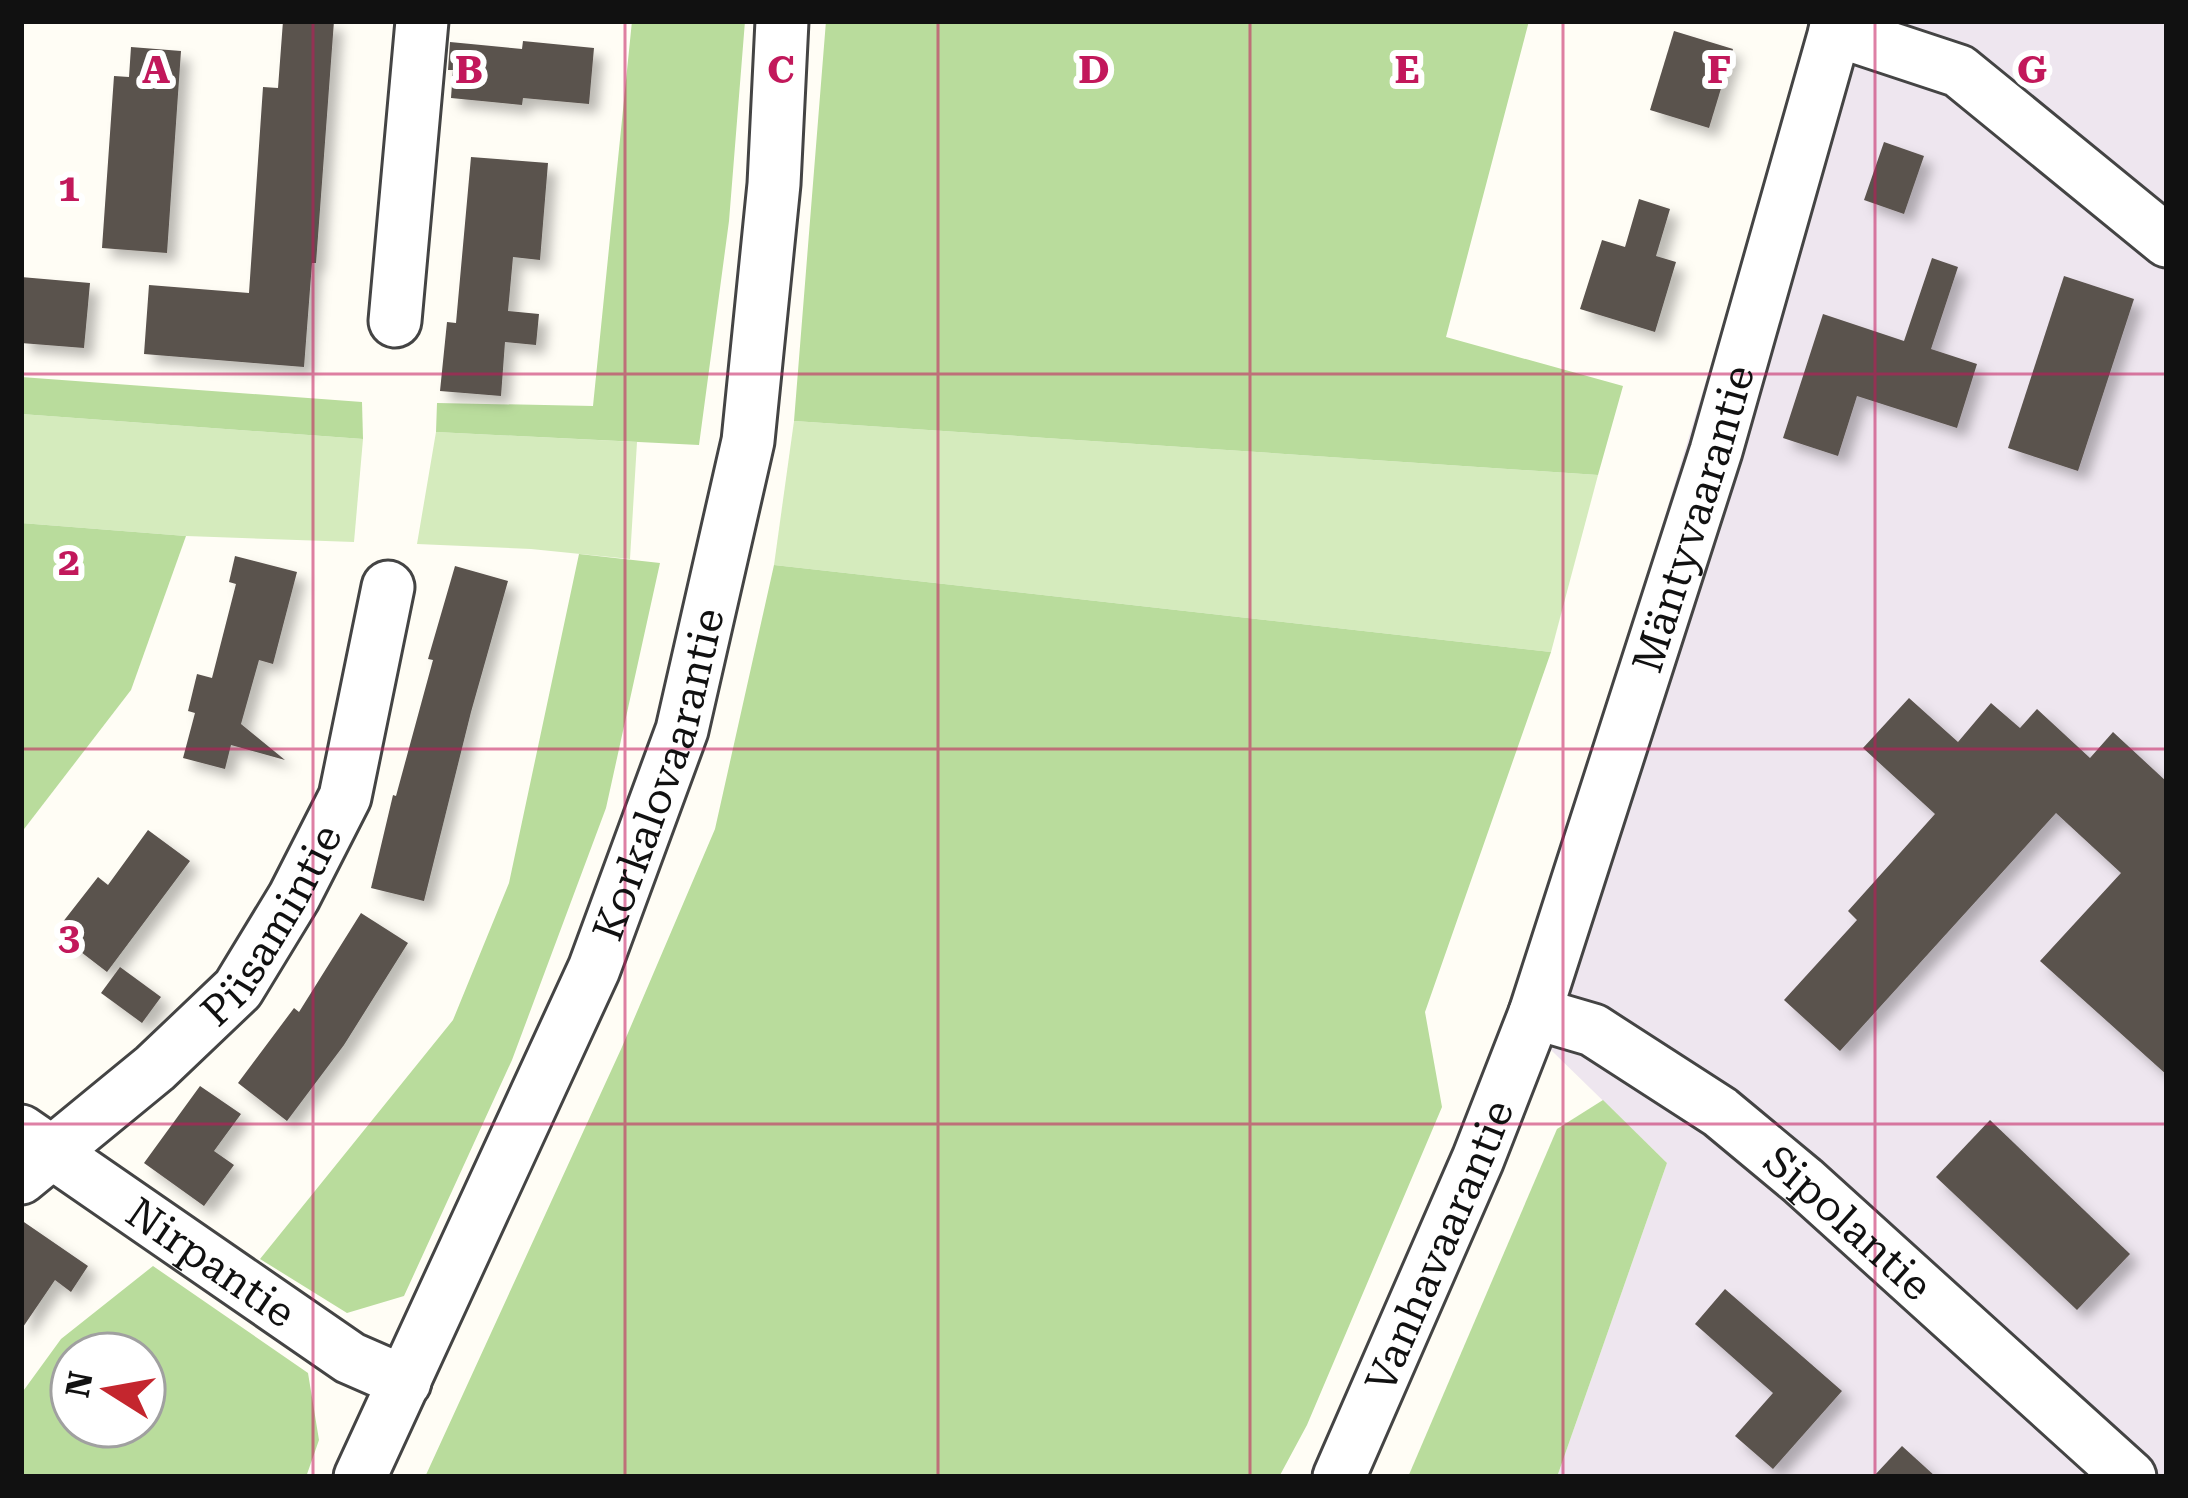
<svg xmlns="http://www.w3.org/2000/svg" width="2188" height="1498" viewBox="0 0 2188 1498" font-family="'Roboto Serif',serif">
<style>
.industrial{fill:#eee6ef}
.green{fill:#d5ebbd}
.forest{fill:#b9dc9c;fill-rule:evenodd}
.building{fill:#5a524d;filter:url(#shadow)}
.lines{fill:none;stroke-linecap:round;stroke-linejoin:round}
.minor-casing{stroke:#444;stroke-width:57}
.minor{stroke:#fff;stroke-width:51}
.grid{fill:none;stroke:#c2185b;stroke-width:3;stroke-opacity:0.55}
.labels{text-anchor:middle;stroke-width:12;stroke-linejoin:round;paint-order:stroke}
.street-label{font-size:42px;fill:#111;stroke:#fff}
.grid-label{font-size:39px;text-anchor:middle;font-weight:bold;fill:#c2185b;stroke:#fff;stroke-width:12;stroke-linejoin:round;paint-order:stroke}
</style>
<defs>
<filter id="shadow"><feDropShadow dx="9" dy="9" stdDeviation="6" flood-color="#0004"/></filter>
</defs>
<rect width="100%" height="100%" fill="#fffdf5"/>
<polygon class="industrial" points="1815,21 2167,21 2167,1477 1557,1477 1667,1163 1514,1014"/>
<g class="green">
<polygon points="21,414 363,439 354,542 186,536 21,523"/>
<polygon points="794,421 1598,475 1551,652 774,565"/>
<polygon points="436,432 637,442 630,559 531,549 417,544"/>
</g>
<g class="forest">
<polygon points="632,21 745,21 729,221 699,445 436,432 437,403 593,406"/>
<polygon points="826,21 1529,21 1446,337 1623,386 1598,475 794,421"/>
<polygon points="21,377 362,402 363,439 21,414"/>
<polygon points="21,523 186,536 131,690 21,833"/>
<polygon points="579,554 660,563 606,808 512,1060 404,1296 347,1313 260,1259 453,1020 509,883"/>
<polygon points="774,565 1551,652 1425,1012 1442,1107 1307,1425 1279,1477 425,1477 622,1047 715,829"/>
<polygon points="1603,1100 1667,1163 1557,1477 1408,1477 1557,1129"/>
<path d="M153,1266L308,1373L319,1440L306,1477H21V1394L61,1339ZM144,1354V1426H72V1354Z"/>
</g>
<g class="building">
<polygon points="283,21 334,21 316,263 312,263 304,367 144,354 149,285 249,293 263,87 278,88"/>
<polygon points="1674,31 1733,49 1709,128 1650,110"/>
<polygon points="523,41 594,48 589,104 523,98 522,105 451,98 453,70 448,70 450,42 522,49"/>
<polygon points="131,47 181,51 167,253 102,248 114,76 129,77"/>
<polygon points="1884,142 1924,156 1904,214 1864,200"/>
<polygon points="471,157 548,163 540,260 513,257 508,311 539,314 536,345 505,342 501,396 440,391 447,322 456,323"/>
<polygon points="1639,199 1670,209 1656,256 1676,262 1655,332 1580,309 1602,240 1625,247"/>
<polygon points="1932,258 1958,267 1931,349 1977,364 1957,428 1857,396 1838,456 1783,438 1823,314 1904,341"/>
<polygon points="2064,276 2134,299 2078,471 2008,448"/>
<polygon points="21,277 90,283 84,348 21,343"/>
<polygon points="235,556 297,572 273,664 259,660 241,724 285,760 231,745 225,769 183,758 195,713 188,711 197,674 212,678 236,584 229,582"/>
<polygon points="455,566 508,581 471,712 424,901 371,888 393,795 396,796 433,660 428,659"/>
<polygon points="1909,698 1958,742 1991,703 2020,728 2037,709 2090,758 2113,732 2167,782 2167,1075 2040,961 2121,873 2056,813 1840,1051 1784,1000 1857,920 1848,911 1935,814 1863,748"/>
<polygon points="148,830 190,861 107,972 55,932 98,877 108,885"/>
<polygon points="361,913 408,943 344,1045 287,1121 238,1083 294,1008 299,1012"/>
<polygon points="120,967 161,997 142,1023 101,993"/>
<polygon points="200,1086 241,1114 214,1151 234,1165 204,1206 144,1163"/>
<polygon points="1990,1120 2130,1254 2077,1310 1936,1177"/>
<polygon points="21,1220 88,1266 71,1292 55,1280 21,1330"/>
<polygon points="1725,1289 1842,1391 1773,1469 1735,1436 1773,1393 1695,1324"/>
<polygon points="1902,1446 1936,1477 1873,1477"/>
</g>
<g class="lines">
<defs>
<g id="minor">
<polyline points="1835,30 1959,71 2167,241"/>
<polyline points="395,321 422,21"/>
<path id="s1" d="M1535,1013L1593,1030L1720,1112L1803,1181L2130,1477"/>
<path id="s2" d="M21,1131L350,1358L405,1382"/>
<path id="s3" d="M21,1178L155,1068L238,989L294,897L345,797L388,587"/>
<path id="s4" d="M360,1477L594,969L682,730L748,441L774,184L782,21"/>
<path id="s5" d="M1339,1477L1478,1159L1535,1013L1716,451L1838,21"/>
</g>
</defs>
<use href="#minor" class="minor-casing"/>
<use href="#minor" class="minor"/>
</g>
<path class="grid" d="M313,21V1477M625,21V1477M938,21V1477M1250,21V1477M1563,21V1477M1875,21V1477M21,374H2167M21,749H2167M21,1124H2167"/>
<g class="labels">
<g class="street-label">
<text dy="15" stroke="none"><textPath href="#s5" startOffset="1023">Mäntyvaarantie</textPath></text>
<text dy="15" stroke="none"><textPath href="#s4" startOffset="765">Korkalovaarantie</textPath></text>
<text dy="15" stroke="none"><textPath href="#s3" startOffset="360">Piisamintie</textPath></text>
<text dy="15" stroke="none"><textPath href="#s1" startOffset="381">Sipolantie</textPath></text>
<text dy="15" stroke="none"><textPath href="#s5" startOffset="252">Vanhavaarantie</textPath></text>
<text dy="15" stroke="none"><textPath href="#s2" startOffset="231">Nirpantie</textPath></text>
</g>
</g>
<g class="grid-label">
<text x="156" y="83">A</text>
<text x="469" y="83">B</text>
<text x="781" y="83">C</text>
<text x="1094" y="83">D</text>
<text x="1407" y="83">E</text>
<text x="1719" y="83">F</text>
<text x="2032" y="83">G</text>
<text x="69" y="201">1</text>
<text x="69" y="575">2</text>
<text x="69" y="950">3</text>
</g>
<rect width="2188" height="1498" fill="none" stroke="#111111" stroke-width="48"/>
<g transform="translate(108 1390) rotate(281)"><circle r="57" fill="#ffffff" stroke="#a0a0a0" stroke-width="3"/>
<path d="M0-9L21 45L0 30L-21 45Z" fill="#c4262e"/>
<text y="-18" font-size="33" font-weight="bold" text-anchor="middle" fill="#111111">N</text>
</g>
</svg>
